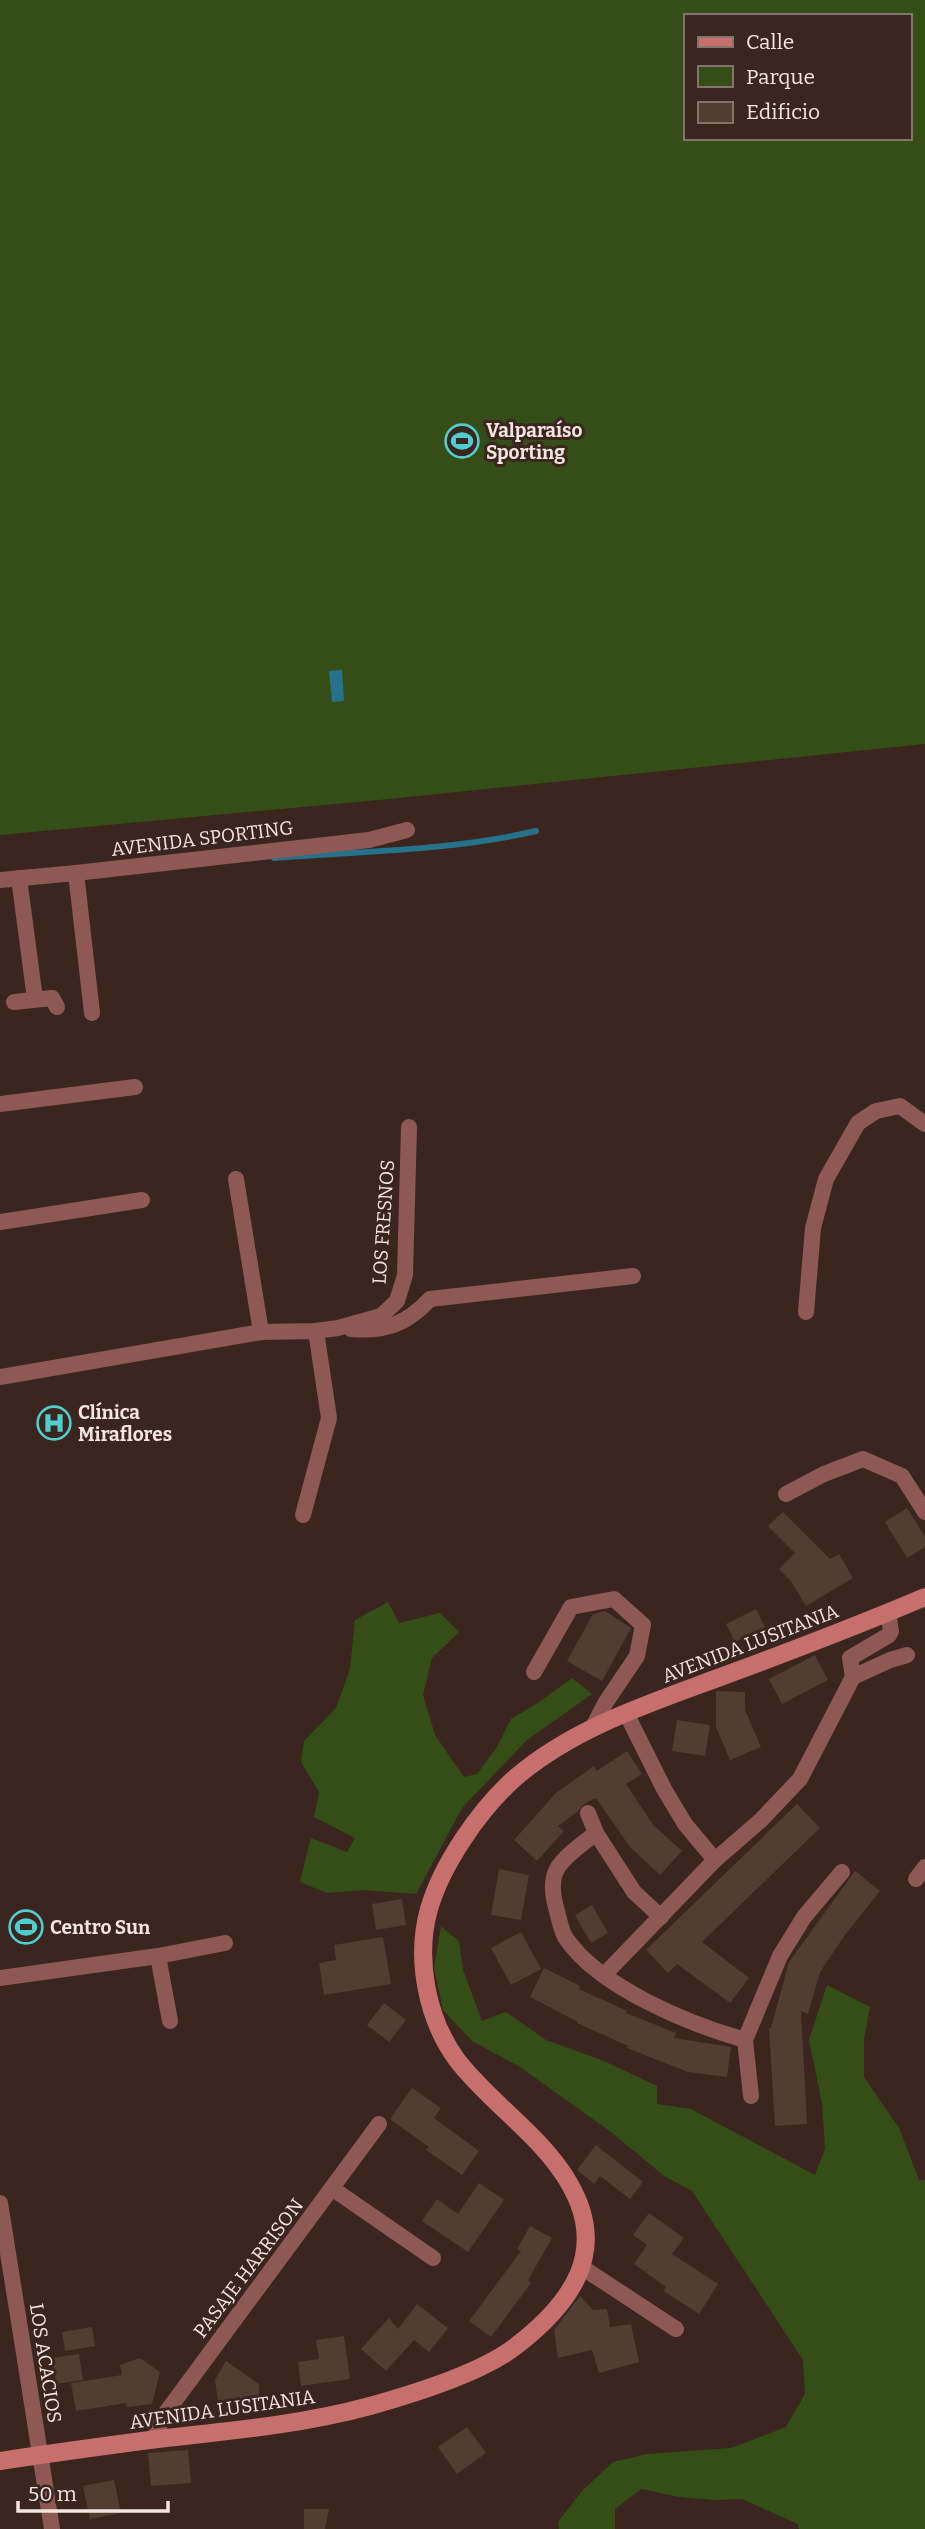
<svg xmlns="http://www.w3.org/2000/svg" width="925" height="2529" viewBox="0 0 925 2529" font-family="Bitter,serif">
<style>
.green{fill:#354e17;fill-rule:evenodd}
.water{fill:#26728b}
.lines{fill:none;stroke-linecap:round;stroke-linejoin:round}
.stream{stroke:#26728b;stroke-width:6}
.building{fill:#513d31}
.street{stroke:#8e5855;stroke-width:16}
.secondary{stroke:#c66f6c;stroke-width:18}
.labels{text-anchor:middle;stroke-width:6;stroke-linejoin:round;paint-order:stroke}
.poi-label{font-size:19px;font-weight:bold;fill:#f3e5df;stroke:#3a261e;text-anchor:start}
.street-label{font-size:19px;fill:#f3e5df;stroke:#3a261e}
</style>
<rect width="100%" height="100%" fill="#3a261e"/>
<g class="green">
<path d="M0,0H925V744L389,799L0,835ZM685,16H909V138H685Z"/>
<polygon points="388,1602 399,1623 440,1613 459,1632 432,1658 423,1695 435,1735 464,1777 477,1774 497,1747 511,1719 538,1703 572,1678 592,1694 527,1740 462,1808 416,1894 365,1890 327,1893 300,1882 311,1838 347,1852 355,1838 314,1817 319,1792 301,1762 304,1741 336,1708 350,1669 355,1620"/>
<polygon points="441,1926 459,1941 463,1970 482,2021 506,2012 546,2040 604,2061 657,2086 657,2104 691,2109 815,2175 825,2149 822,2103 809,2040 827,1985 870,2007 864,2039 864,2077 899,2128 919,2180 925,2180 925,2529 799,2529 798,2524 742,2499 715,2500 679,2497 641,2489 615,2509 615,2529 559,2529 558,2522 582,2491 613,2462 647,2454 731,2448 786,2427 805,2394 803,2360 692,2191 664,2176 611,2132 520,2067 472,2041 443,2010 434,1968"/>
</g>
<polygon class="water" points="342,670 344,701 332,702 329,671"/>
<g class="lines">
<path class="stream" d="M274,858C362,851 450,851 536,831"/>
</g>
<g class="building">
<polygon points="907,1508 925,1537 925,1547 907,1558 885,1522"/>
<polygon points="783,1512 830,1559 839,1554 853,1578 806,1606 791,1581 779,1569 795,1553 768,1526"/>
<polygon points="756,1609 765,1627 735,1642 726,1624"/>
<polygon points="605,1611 631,1628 602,1681 567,1661 593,1614"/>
<polygon points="815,1655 828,1680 782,1704 769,1679"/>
<polygon points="716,1691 745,1692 745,1710 761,1747 730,1760 716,1727"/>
<polygon points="677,1720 710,1725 705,1756 672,1751"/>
<polygon points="627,1751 642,1774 626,1784 653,1825 682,1851 660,1875 630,1847 596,1798 584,1804 578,1811 558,1826 564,1831 537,1861 514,1840 556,1793 594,1766 597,1771"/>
<polygon points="797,1804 820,1828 702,1942 749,1978 730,2003 677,1964 668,1973 646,1950"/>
<polygon points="499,1869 529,1875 521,1920 491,1915"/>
<polygon points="855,1871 880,1891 845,1935 820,1972 808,2014 801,2011 807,2124 775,2126 769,2028 771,2028 789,1962"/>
<polygon points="402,1899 406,1925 376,1930 372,1904"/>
<polygon points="592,1905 608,1933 591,1943 575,1915"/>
<polygon points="521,1932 541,1969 511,1985 491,1948"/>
<polygon points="383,1937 391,1984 324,1995 319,1963 336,1960 334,1945"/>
<polygon points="544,1968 580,1986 579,1989 627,2011 626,2013 676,2033 674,2038 731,2047 727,2077 688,2072 627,2048 628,2046 577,2023 578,2022 530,1997"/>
<polygon points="384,2003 406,2020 389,2042 367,2025"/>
<polygon points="412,2088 441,2108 434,2118 479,2151 462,2175 426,2150 429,2147 390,2119"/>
<polygon points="596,2145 643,2182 630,2199 600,2176 594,2184 577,2170"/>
<polygon points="479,2183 504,2200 468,2252 422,2221 437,2199 458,2214"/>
<polygon points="649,2213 684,2238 672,2254 718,2284 699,2314 664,2291 666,2287 634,2264 647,2245 633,2235"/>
<polygon points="530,2226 552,2238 528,2280 531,2283 491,2337 469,2321 521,2251 517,2249"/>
<polygon points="580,2296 593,2310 607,2309 610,2327 631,2324 639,2362 599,2373 592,2350 558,2358 554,2330"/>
<polygon points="417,2304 448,2328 429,2352 414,2340 386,2371 361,2349 389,2318 398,2329"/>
<polygon points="92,2327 95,2346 65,2351 62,2332"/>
<polygon points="344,2336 350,2379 301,2386 298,2362 319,2359 316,2340"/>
<polygon points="79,2354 83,2380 56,2384 52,2358"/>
<polygon points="140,2358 160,2372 152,2404 127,2407 126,2403 76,2411 71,2383 122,2375 120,2365"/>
<polygon points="226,2361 259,2384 259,2400 218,2402 215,2380"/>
<polygon points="467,2427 486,2453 457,2474 438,2447"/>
<polygon points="188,2450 191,2483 151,2486 148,2453"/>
<polygon points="114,2480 121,2513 90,2519 83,2486"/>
<polygon points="304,2509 329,2509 325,2529 304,2529"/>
</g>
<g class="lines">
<g class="street">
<polyline points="76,873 92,1013"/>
<polyline points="19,878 35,999"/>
<polyline points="0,880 76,873 369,840 407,830"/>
<polyline points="14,1002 52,998 57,1007"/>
<polyline points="0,1104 135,1087"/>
<polyline points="236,1179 261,1332"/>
<polyline points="0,1222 142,1200"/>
<polyline points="806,1312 813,1228 826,1179 858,1123 876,1111 900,1106 925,1124"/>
<path d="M351,1329C385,1332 407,1324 430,1299L633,1276"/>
<polyline points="0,1377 261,1332 316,1331 338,1328 381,1316 397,1301 405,1275 409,1127"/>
<polyline points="786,1494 824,1474 863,1459 902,1476 925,1512"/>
<polyline points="303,1515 329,1418 316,1331"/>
<polyline points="534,1672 571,1607 614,1599 643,1625 637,1656 606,1702 592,1729"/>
<polyline points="853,1677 850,1658 889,1635 891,1631 888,1612"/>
<polyline points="626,1713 664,1789 685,1824 715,1860"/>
<polyline points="588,1813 596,1833 634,1892 661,1917"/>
<path d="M596,1833C584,1843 565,1855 557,1869C550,1882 553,1898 557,1911C559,1919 561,1929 565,1937C598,1987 689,2024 745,2040"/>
<polyline points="916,1879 925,1867"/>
<polyline points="158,1956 170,2021"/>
<polyline points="605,1974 715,1860 761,1820 800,1779 853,1677 890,1660 907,1655"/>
<polyline points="0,1978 158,1956 225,1943"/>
<polyline points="751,2096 745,2040 780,1956 804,1917 842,1872"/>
<polyline points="333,2189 433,2258"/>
<polyline points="0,2203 52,2529"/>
<polyline points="583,2268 676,2329"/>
<polyline points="154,2440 162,2418 379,2124"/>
</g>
<path class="secondary" d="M0,2461C52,2453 104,2446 157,2439C229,2431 300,2425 370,2406C413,2394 482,2373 516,2346C572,2303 609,2251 569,2183C541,2135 491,2104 457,2060C427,2019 415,1959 429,1909C442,1864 480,1809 515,1778C574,1727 651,1703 723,1676C791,1651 859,1625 925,1597"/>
</g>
<defs>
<symbol id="stadium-ring" viewBox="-11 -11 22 22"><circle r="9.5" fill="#3a261e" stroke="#52cdcf" stroke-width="1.5"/><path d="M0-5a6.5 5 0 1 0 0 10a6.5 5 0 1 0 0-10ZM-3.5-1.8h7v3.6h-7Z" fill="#52cdcf"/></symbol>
<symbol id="hospital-ring" viewBox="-11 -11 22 22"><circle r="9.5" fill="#3a261e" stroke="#52cdcf" stroke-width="1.5"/><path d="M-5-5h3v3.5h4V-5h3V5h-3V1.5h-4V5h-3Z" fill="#52cdcf"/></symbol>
</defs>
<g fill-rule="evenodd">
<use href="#stadium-ring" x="443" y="422" width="38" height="38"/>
<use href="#hospital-ring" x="35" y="1404" width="38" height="38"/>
<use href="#stadium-ring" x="7" y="1908" width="38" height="38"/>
</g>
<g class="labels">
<g class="poi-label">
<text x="486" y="437">Valparaíso<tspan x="486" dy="22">Sporting</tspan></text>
<text x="78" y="1419">Clínica<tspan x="78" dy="22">Miraflores</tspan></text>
<text x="50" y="1934">Centro Sun</text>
</g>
<g class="street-label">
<text transform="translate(202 838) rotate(-7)" y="7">AVENIDA SPORTING</text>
<text transform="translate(383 1222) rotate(-86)" y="7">LOS FRESNOS</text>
<text transform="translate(750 1643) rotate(-21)" y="7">AVENIDA LUSITANIA</text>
<text transform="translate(248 2268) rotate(-53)" y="7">PASAJE HARRISON</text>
<text transform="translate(46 2363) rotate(81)" y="7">LOS ACACIOS</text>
<text transform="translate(222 2409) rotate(-8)" y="7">AVENIDA LUSITANIA</text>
</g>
</g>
<rect x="684" y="14" width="228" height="126" fill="#3a261e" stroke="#84726b" stroke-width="2"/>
<rect x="698" y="37" width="35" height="10" fill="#c66f6c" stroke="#84726b" stroke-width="2"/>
<text x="746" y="49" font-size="21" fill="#f3e5df">Calle</text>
<rect x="698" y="66" width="35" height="21" fill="#354e17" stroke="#84726b" stroke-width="2"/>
<text x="746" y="84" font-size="21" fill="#f3e5df">Parque</text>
<rect x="698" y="102" width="35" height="21" fill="#513d31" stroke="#84726b" stroke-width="2"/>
<text x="746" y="119" font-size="21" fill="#f3e5df">Edificio</text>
<path d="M18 2501v10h150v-10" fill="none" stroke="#f3e5df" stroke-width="3.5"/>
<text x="28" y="2501" font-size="21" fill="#f3e5df" stroke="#3a261e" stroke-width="5" paint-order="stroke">50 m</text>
</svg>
